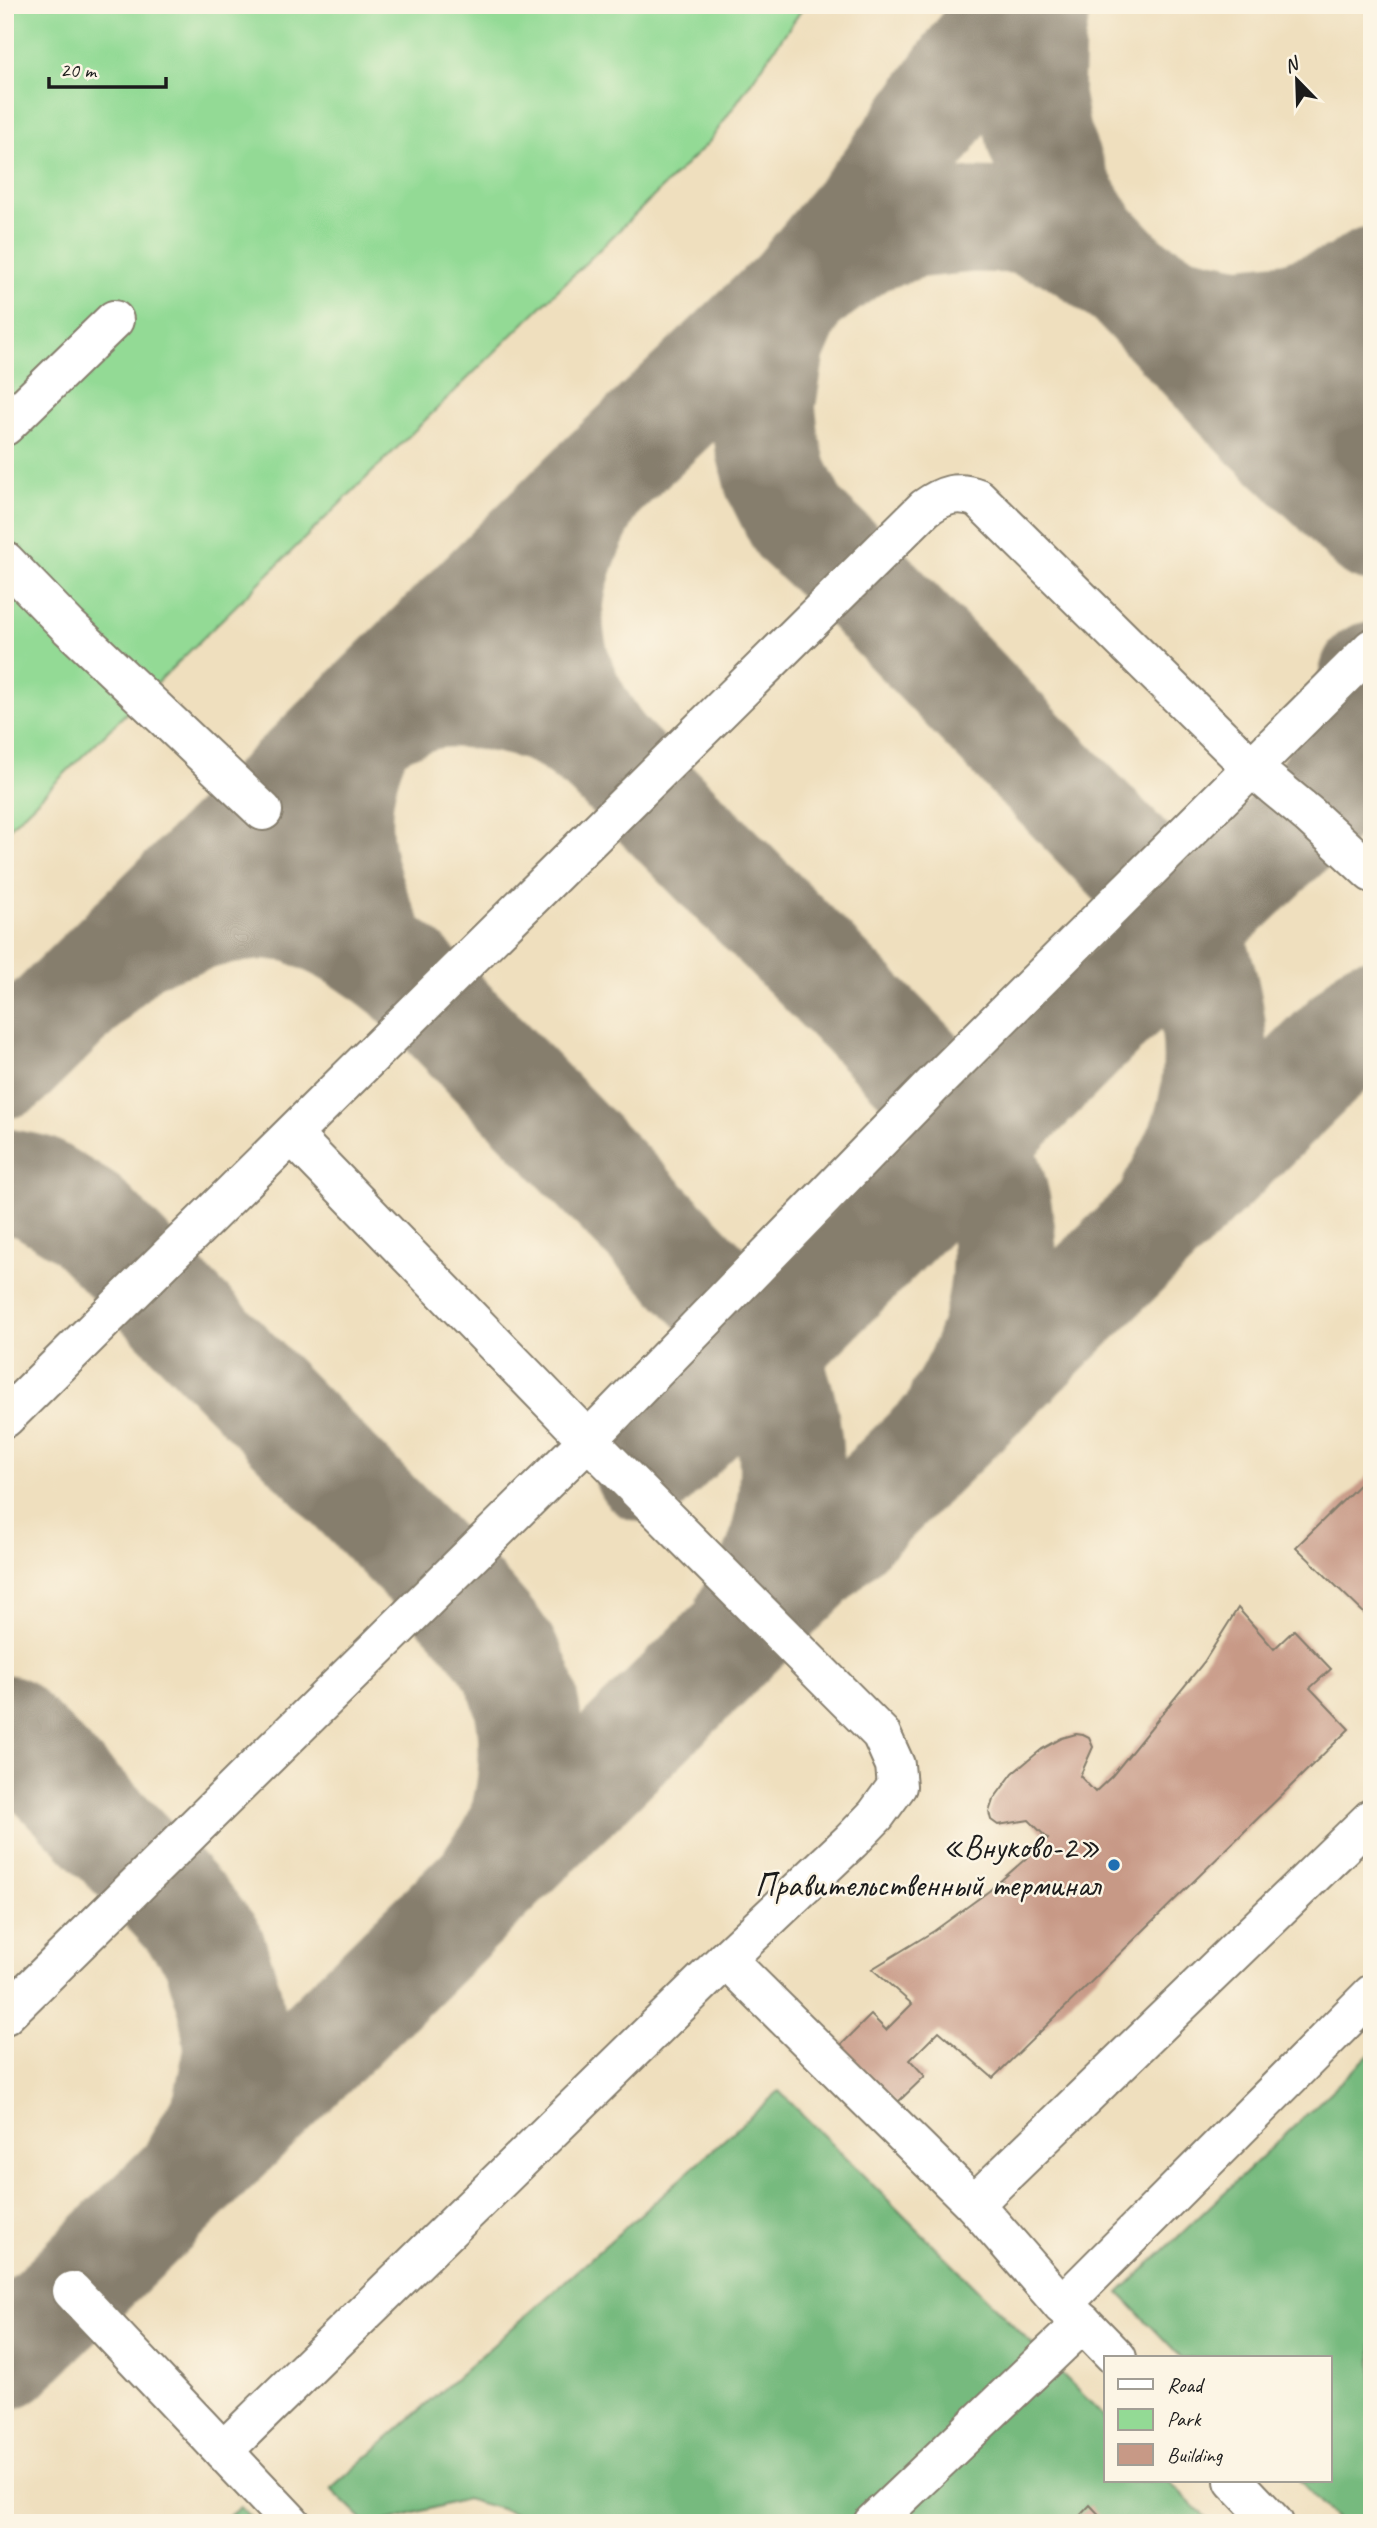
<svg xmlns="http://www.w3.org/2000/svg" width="1377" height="2528" viewBox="0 0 1377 2528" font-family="Caveat,sans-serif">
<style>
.green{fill:#93da95;stroke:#587b58;stroke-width:2}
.forest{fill:#76ba7e;stroke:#496b4d;stroke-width:2}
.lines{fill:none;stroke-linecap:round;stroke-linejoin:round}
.taxiway{stroke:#867e6d;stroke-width:105}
.building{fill:#c79986}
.minor-casing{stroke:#867e6d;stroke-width:42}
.minor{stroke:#fff;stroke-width:38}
.poi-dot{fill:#1f6fb2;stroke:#fcf5e5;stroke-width:2.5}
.labels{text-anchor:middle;stroke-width:5;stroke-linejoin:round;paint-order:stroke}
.poi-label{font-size:33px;fill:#1c1c1c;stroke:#fcf5e5;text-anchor:end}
</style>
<rect width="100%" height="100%" fill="#fcf5e5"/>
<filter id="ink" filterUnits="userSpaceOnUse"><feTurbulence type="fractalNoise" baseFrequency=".0143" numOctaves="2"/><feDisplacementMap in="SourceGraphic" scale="14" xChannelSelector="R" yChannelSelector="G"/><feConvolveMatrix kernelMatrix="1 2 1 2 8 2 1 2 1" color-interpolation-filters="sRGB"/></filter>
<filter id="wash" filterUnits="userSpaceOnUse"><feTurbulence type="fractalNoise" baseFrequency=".00686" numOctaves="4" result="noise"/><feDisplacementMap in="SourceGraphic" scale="28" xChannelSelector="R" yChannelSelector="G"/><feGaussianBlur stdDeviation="1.57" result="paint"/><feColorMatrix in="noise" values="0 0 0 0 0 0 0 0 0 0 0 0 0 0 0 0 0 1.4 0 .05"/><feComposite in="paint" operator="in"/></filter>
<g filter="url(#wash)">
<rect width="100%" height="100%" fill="#efdfbe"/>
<polygon class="green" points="5,5 805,5 709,142 5,832"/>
<g class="forest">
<polygon points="1372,2052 1372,2523 1340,2523 1300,2481 1330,2481 1330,2358 1182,2358 1119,2293"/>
<polygon points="779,2091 1106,2418 1106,2481 1169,2481 1211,2523 550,2523 466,2499 378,2523 366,2523 331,2489"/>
<polygon points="240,2507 256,2523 220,2523"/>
</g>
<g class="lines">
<g class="taxiway">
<polyline points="1038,5 1033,36 1031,96 1039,138 1061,194 1088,238 1264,424 1333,488 1372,529"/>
<path d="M1372,287C1364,301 1355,315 1348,330C1318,398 1334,463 1372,523"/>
<path d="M591,491C552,564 532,628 575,705C583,721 594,736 604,751"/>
<path d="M344,735C371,721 398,704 428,697C456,690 523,702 550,714C569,721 587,739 604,751L943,1095C1022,1189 1021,1305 959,1407"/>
<path d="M131,941C183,922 238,901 294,910C302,911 311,916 319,920C351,934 379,952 406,974L726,1304C737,1316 749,1328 757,1341C799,1411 802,1504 769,1578C763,1591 754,1603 747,1615"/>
<path d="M378,951C330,863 324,787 378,701"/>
<polyline points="5,1066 597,481 797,290 886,182 1012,5"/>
<path d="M5,1181L35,1187L86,1218L467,1606C482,1623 499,1641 510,1661C539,1711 537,1796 510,1848C505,1857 497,1865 491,1874"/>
<path d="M1172,1198C1185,1175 1200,1147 1207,1120C1224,1060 1213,988 1187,932C1181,919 1171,908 1163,896L855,576L799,524L776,478L767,441L763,406L773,345L797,290L863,242L913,226L972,220L1019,221L1070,239L1125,279L1177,308L1237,320L1294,314L1352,294L1372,280"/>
<polyline points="646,1470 764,1355 1186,930 1314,809 1351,749 1363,714 1372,674"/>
<polyline points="5,1727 141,1865 184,1912 213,1948 230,2002 237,2050 224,2112 194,2165"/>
<polyline points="5,2357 1372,1011"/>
</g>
</g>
<g id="blocks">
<g class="building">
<polygon points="1372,1472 1372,1621 1296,1547"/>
<polygon points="1238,1608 1274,1649 1294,1630 1331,1669 1310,1688 1349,1729 993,2078 939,2031 910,2060 925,2076 897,2103 840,2046 871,2015 886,2030 912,2004 872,1969 934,1931 989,1891 1048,1839 1029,1820 998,1825 991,1820 989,1812 993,1800 1013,1773 1042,1749 1062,1738 1076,1734 1083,1735 1089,1738 1093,1747 1080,1776 1095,1792 1112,1776 1204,1662"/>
<polygon points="1090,2505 1107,2523 1073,2523"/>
</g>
</g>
</g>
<g filter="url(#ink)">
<use href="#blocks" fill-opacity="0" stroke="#867e6d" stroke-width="2"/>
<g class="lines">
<defs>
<g id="minor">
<polyline points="5,426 114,320"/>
<polyline points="5,561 69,627 263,811"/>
<path d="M5,1418L925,508C943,495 957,490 978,498L1251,767L1309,815L1372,873"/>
<polyline points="726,1959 974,2204 1062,2305 1083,2323 1117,2358"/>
<polyline points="5,2015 588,1440 933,1085 1372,648"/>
<polyline points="974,2204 1372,1818"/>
<polyline points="72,2291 291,2523"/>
<polyline points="1062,2305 1372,1994"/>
<polyline points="223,2451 726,1959 851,1841 876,1815 897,1786 895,1765 881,1734 588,1440 292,1135"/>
<polyline points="1234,2481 1274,2523"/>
<polyline points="873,2523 1083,2323"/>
</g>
</defs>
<use href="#minor" class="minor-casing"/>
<use href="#minor" class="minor"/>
</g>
</g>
<circle class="poi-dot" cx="1114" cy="1865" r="7"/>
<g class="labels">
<g class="poi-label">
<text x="1100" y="1858">«Внуково-2»<tspan x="1100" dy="38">Правительственный терминал</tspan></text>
</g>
</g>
<rect width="1377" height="2528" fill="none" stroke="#fcf5e5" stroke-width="28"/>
<rect x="1104" y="2356" width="228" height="126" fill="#fcf5e5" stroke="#a29e95" stroke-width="2"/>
<rect x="1118" y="2379" width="35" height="10" fill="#ffffff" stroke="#a29e95" stroke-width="2"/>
<text x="1167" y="2392" font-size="21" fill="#1c1c1c">Road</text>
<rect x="1118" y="2409" width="35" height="21" fill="#93da95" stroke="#a29e95" stroke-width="2"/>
<text x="1167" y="2426" font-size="21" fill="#1c1c1c">Park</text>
<rect x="1118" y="2444" width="35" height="21" fill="#c79986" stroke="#a29e95" stroke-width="2"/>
<text x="1167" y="2462" font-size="21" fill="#1c1c1c">Building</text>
<g transform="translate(1297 80) rotate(337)" stroke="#fcf5e5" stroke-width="5" paint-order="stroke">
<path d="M0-5L12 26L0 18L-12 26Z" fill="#1c1c1c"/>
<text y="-10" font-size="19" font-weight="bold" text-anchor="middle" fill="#1c1c1c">N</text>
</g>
<path d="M49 77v10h117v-10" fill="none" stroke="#1c1c1c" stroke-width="3.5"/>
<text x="60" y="77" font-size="21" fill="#1c1c1c" stroke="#fcf5e5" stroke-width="5" paint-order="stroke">20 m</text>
</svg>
